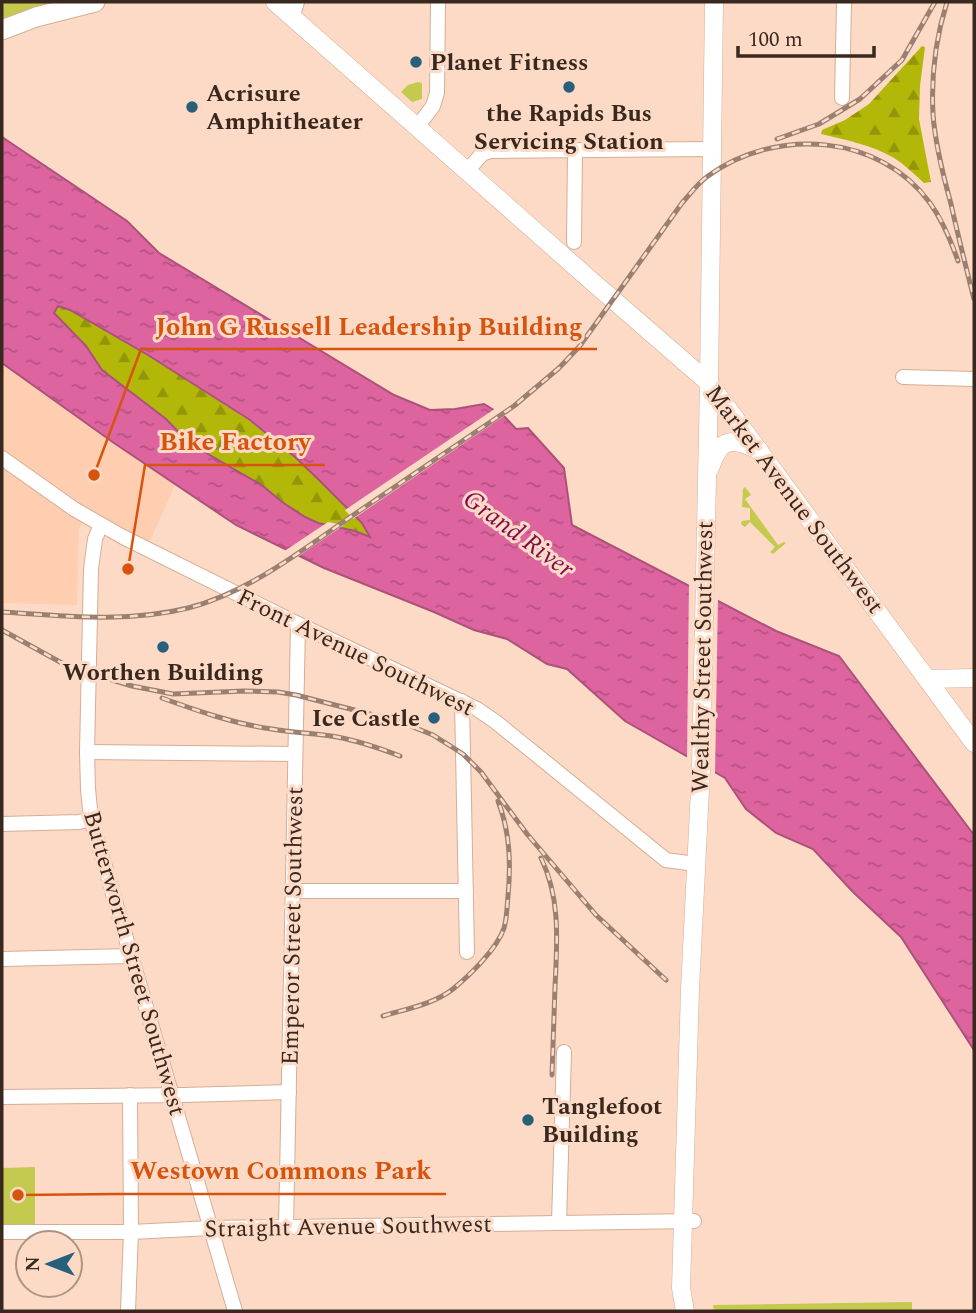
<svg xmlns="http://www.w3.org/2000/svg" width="976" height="1313" viewBox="0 0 976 1313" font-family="Spectral,serif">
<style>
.built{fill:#ffcdb0}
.green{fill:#c4ca4e}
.forest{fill:url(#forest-firs)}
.water{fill:url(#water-ripples);stroke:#ac5279;stroke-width:2;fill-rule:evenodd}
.pier{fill:#fddac6}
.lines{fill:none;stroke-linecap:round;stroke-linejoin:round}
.minor-casing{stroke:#d6ad95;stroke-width:16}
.major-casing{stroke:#d6ad95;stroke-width:19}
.highway-casing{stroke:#d6ad95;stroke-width:21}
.minor{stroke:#fff;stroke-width:14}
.major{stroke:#fff;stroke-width:18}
.highway{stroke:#fff;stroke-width:19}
.rail-casing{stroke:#9a8071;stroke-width:5}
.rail{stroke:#fddac6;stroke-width:2.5;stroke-dasharray:8;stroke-linecap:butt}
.poi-dot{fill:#285f7a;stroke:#fddac6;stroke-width:2.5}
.labels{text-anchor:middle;stroke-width:6;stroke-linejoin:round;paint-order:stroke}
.poi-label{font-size:24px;font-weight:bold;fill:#38281e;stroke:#fddac6;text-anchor:start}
.street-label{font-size:24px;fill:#38281e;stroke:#fddac6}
.water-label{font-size:26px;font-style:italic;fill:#7f0c50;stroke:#fddac6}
.leader{fill:none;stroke:#d6540e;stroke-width:2.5}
.callout-dot{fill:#d6540e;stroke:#fddac6;stroke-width:2.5}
.callout-label{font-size:26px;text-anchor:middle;font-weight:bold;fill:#d6540e;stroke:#fddac6;stroke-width:6;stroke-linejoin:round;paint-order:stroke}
</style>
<defs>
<pattern id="forest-firs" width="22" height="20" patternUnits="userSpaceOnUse" patternTransform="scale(1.75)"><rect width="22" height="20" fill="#b3b808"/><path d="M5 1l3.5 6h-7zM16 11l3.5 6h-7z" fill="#939608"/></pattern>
<pattern id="water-ripples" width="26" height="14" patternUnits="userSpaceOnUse" patternTransform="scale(1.75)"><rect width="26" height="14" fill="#de64a0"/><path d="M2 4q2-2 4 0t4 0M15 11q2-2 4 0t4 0" fill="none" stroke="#b55282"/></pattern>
</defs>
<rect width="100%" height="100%" fill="#fddac6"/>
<polygon class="built" points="2,363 114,443 176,483 149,543 87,508 79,530 77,605 2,603"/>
<g class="green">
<polygon points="2,2 69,2 2,23"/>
<polygon points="418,82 422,83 422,99 412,102 401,92 408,85"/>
<polygon points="745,487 751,495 745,499 778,545 784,542 786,543 773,554 770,552 775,547 750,522 745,527 741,524 742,521 750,520 750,508 742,507 743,489"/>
<polygon points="35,1167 35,1232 2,1232 2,1168"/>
<polygon points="912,1302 912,1311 714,1311 713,1305"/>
</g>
<g class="forest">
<path d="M922,46L925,47L920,86L919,119L931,182L924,183C914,174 905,165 894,158C872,145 846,140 821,134L822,130L845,120L869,104Z"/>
<polygon points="58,305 70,310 148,355 250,421 295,457 318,479 362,523 371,537 354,531 318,523 305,517 282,502 263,486 189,443 166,419 102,370 86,346 54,313"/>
</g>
<path class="water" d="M2,137L127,221L159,253L394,395L430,410L455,409L484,404L505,417L516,429L528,428L564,468L572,525L776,631L839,656L974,835V1050L901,937L853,892L813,849L776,833L746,809L725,778L625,721L567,669L547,664L507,639L474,630L434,612L324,568L236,525L114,443L2,363ZM58,306L70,310L148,355L250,420L295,457L318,479L362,523L370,537L355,531L318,523L305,517L282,502L263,486L189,443L166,419L102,370L86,346L54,313Z"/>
<g class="pier">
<polygon points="496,408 507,414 353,519 345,510"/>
<polygon points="328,522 344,525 296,558 283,552"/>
<polygon points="689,582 718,596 715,776 687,760"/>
</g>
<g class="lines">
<defs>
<g id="minor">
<polyline points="291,16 294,12 297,2"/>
<polyline points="842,98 844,2"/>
<polyline points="417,127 433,106 437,93 438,2"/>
<polyline points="467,171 482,154 490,151 712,149"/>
<polyline points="574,242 575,151"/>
<polyline points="903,377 974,379"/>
<polyline points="2,458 74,509 123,537 298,624 477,709 496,722 666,860 695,864"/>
<polyline points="101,525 95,539 91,569 87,752 88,789 91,819 235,1311"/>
<polyline points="462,701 467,952"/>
<polyline points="87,752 294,754"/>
<polyline points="2,824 79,822 91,819"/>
<polyline points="294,891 466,891"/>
<polyline points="2,959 131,956"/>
<polyline points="2,1097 183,1095 289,1092"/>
<polyline points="559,1223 564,1052"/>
<polyline points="286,1228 298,624"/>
<polyline points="2,1232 131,1232 211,1228 694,1221"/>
<polyline points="128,1311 131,1232 130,1095"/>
</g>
<g id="major">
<polyline points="275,2 595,284 709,383 974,743"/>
<path d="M710,468C721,436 732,438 759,450"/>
<polyline points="928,679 974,678"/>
<polyline points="685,1311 681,1288 683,1222 690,990 701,769 709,383 714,2"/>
</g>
<polyline id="highway" points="2,30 36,17 95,2"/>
</defs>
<use href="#minor" class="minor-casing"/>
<use href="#major" class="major-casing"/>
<use href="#highway" class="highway-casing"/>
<use href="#minor" class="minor"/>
<use href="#major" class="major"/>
<use href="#highway" class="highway"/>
<defs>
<g id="rail">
<path d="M947,2C936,37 931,77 933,114C935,144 943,175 951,204C958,236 966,267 974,299"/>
<polyline points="777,139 819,124 860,99 902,60 935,2"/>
<path d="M2,612C64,616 127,623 188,608C246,593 297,554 346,520C402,482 458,444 514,406L559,368L579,347L682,203C690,194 698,183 708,176C775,127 879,133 930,203C943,221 951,241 958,261"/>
<polyline points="2,630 69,667 132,686 173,694 244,691 278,692 296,695 401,722 433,735 463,754 481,772 527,834 596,915 666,980"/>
<path d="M162,698C198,711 235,724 272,729C294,733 316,733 337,737C359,741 379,748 400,756"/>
<path d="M541,858C561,899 557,943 555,987C554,1017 553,1046 552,1075"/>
<path d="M383,1016C406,1009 434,1004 453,989C470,975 497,949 504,928C507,918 507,906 508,896C511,863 510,832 498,801"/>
</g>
</defs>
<use href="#rail" class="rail-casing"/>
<use href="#rail" class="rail"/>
</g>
<g class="poi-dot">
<circle cx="416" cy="62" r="7"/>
<circle cx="569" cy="87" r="7"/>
<circle cx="192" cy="107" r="7"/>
<circle cx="163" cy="647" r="7"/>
<circle cx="434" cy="718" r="7"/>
<circle cx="528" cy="1120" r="7"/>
</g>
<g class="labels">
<g class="poi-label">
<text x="430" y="70">Planet Fitness</text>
<text x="206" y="101">Acrisure<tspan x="206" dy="28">Amphitheater</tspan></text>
<text x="569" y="121" text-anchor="middle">the Rapids Bus<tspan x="569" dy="28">Servicing Station</tspan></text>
<text x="163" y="680" text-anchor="middle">Worthen Building</text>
<text x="420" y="726" text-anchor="end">Ice Castle</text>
<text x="542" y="1114">Tanglefoot<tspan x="542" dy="28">Building</tspan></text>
</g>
<g class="street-label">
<text transform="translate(795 499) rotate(53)" y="8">Market Avenue Southwest</text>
<text transform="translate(356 652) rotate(26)" y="8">Front Avenue Southwest</text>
<text transform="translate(702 657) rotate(-89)" y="8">Wealthy Street Southwest</text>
<text transform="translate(292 926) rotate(-89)" y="8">Emperor Street Southwest</text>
<text transform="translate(135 963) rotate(74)" y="8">Butterworth Street Southwest</text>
<text transform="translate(348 1226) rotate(-1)" y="8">Straight Avenue Southwest</text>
</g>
<g class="water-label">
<text transform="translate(519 533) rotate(36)" y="9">Grand River</text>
</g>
</g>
<path class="leader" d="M94 475L141 349H597M128 569L145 465H325M18 1195L117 1194H446"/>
<g class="callout-dot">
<circle cx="94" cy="475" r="7"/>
<circle cx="128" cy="569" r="7"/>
<circle cx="18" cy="1195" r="7"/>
</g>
<g class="callout-label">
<text x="369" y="335">John G Russell Leadership Building</text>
<text x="235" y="450">Bike Factory</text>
<text x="281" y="1179">Westown Commons Park</text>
</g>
<rect width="976" height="1313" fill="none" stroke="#38281e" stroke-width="7"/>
<g transform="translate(49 1264) rotate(270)"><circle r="33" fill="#fddac6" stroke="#ae9383" stroke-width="2"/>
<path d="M0-5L12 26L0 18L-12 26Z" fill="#285f7a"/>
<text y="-10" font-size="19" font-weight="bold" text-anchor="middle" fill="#38281e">N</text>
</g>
<path d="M738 46v10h136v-10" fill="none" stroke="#38281e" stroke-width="3.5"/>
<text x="748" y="46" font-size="21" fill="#38281e" stroke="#fddac6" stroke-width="5" paint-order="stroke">100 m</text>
</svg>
